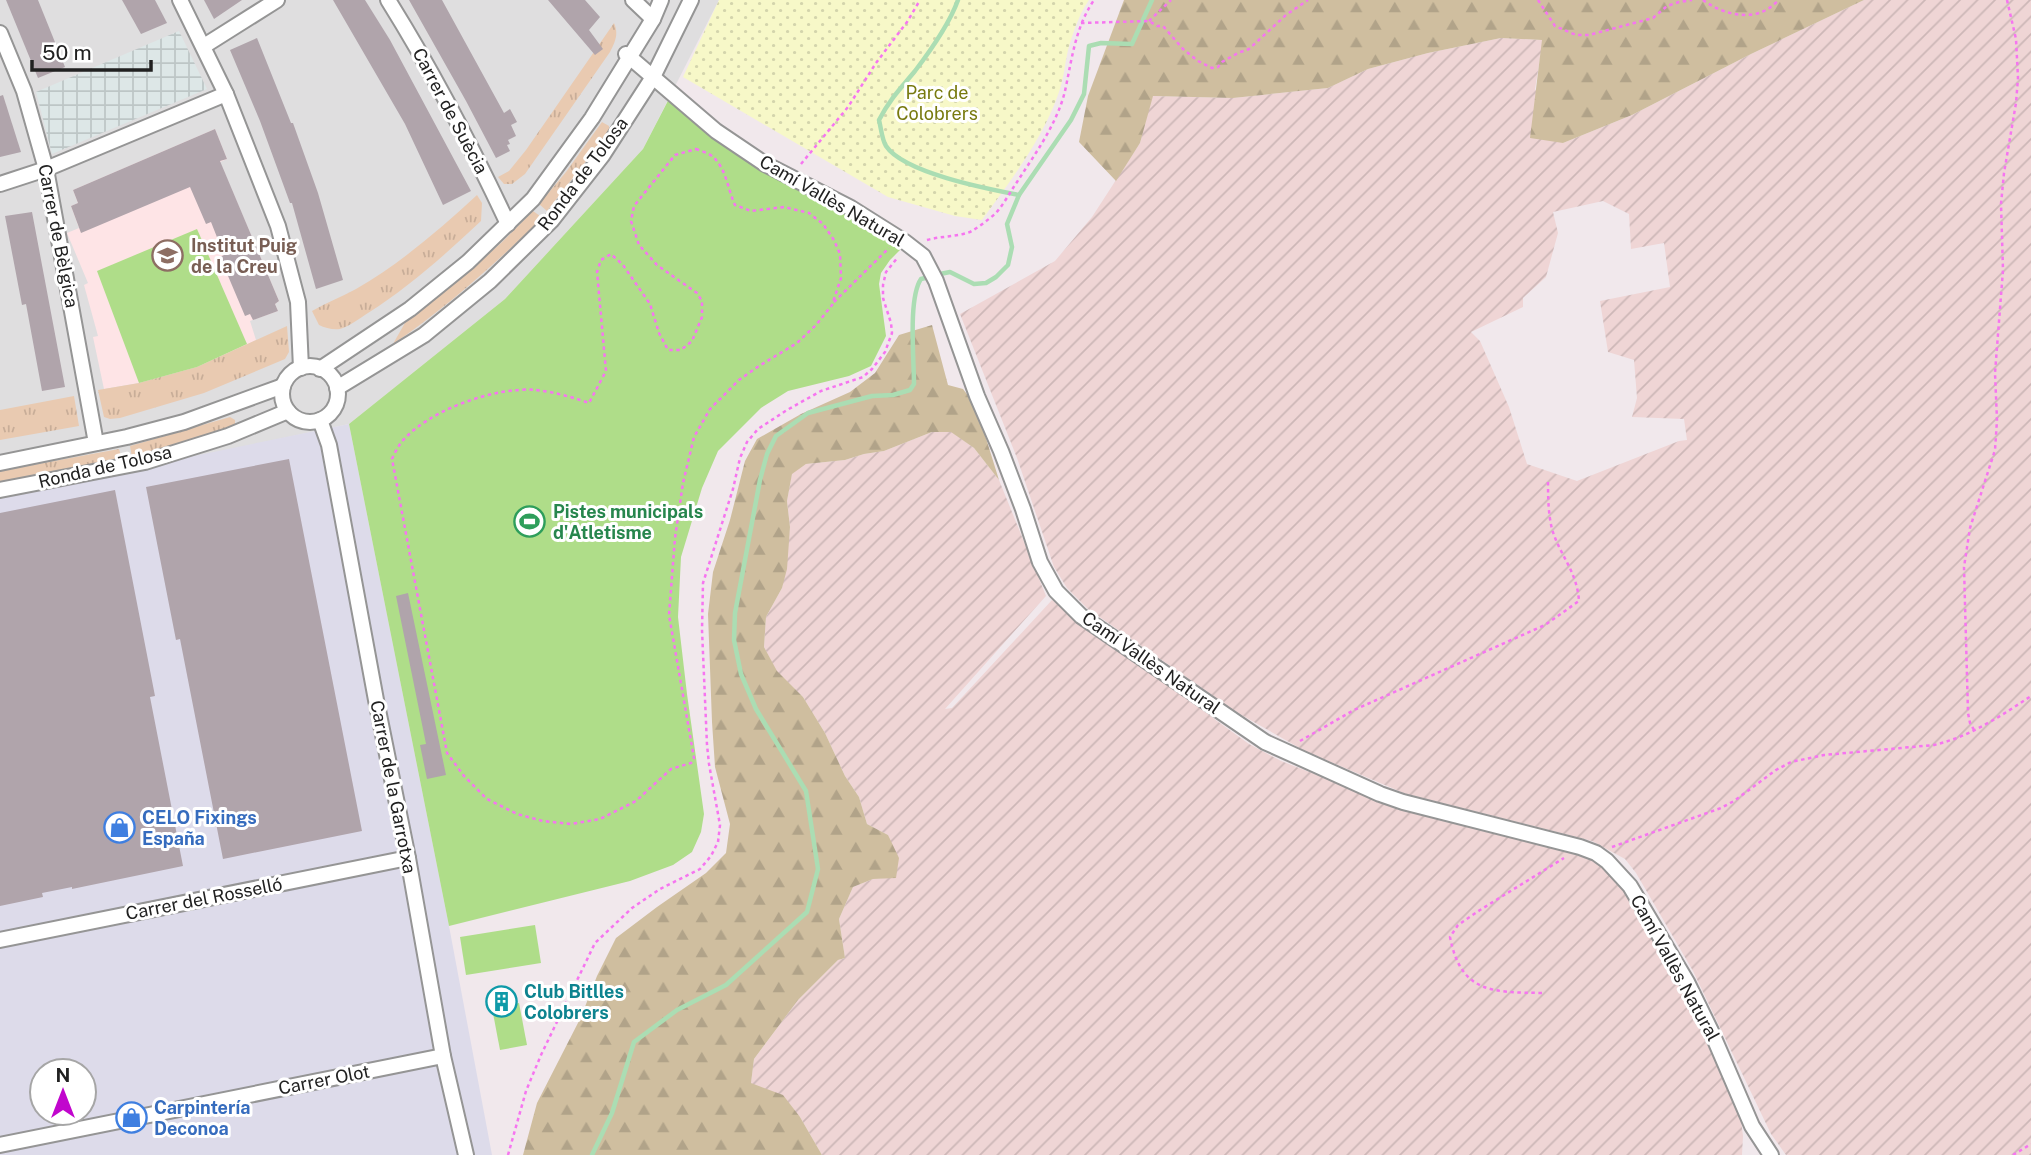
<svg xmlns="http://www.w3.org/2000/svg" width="2031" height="1155" viewBox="0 0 2031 1155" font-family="'Public Sans',sans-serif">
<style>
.residential{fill:#dfdedf}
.industrial{fill:#dddbea;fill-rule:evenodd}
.education{fill:#fee4e6}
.farmland{fill:url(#farmland-furrows);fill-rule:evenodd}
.grass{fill:url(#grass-tufts)}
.forest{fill:url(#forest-firs)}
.park{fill:url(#park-dots)}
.pitch{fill:#afdd89}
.plaza{fill:url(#plaza-grid)}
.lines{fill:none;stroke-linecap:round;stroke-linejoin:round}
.stream{stroke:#abddb3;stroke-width:4.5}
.building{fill:#b0a4ab}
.street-casing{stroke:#959595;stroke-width:18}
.path{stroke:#f675f0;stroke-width:2.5;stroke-dasharray:3.5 3.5;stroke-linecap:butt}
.street{stroke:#fff;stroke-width:14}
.labels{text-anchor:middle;stroke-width:6;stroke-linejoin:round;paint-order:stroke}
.park-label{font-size:18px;fill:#787a0f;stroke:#fff}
.street-label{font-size:18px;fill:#212121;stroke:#fff}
.education-label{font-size:18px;font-weight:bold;fill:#785e54;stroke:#fff;text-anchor:start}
.leisure-label{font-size:18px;font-weight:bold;fill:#27864d;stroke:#fff;text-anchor:start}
.shop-label{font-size:18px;font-weight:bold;fill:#366cbe;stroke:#fff;text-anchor:start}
.culture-label{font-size:18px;font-weight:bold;fill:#0d838f;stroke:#fff;text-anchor:start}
</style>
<defs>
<pattern id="farmland-furrows" width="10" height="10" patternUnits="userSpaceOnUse" patternTransform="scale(1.75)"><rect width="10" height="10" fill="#efd5d5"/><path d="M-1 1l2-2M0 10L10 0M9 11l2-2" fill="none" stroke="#cdb7b7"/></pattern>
<pattern id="grass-tufts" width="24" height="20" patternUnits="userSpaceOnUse" patternTransform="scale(1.75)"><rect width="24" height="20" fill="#e9cab1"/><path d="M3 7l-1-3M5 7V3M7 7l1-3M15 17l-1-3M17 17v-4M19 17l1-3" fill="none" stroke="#c8ad98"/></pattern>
<pattern id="forest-firs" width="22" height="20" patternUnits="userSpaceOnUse" patternTransform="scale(1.75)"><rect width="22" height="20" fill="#cfbe9f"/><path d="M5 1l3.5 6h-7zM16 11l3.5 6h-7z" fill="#b1a389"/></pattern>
<pattern id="park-dots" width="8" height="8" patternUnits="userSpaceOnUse" patternTransform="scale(1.75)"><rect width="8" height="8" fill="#f7f8c8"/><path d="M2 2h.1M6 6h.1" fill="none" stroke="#d3d4ac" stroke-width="1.8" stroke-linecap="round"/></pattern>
<pattern id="plaza-grid" width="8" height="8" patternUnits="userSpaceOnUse" patternTransform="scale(1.75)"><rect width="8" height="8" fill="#dde7e7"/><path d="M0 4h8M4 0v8" fill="none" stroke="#bdc6c6"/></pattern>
</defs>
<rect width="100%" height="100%" fill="#f1e8ec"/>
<polygon class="residential" points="0,0 719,0 643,149 505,299 349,424 0,498"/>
<path class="industrial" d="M349,424L449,926L492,1155H0V496ZM42,1071H84V1113H42Z"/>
<polygon class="education" points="215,129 227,159 220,162 279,301 275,304 278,311 250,321 256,340 247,345 197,367 139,383 104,389 93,337 98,336 84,285 88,283 67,233 79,228 71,206 78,203 73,190"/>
<g class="farmland">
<path d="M1864,0H2031V1155H1786L1771,1134L1693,971L1636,873L1625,859L1592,841L1406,794L1305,751L1238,713L1088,609L1067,588L1054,567L1017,458L960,314L1055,261L1092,217L1140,143L1152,96L1233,98L1328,88L1368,69L1428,53L1501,38L1543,40L1535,89L1563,143L1632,115L1751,54ZM1603,201L1629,214L1631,249L1664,243L1670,287L1600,301L1608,352L1634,360L1637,398L1632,417L1684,419L1687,440L1679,441L1577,481L1527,464L1509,407L1480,341L1471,332L1523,307V298L1546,277L1558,233L1553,212Z"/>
<polygon points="932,432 952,432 974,448 999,480 1046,596 945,709 952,708 1052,600 1089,628 1179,691 1217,721 1249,744 1281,761 1415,813 1581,856 1594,861 1614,877 1633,903 1667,966 1693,1009 1740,1112 1743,1136 1742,1155 822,1155 800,1117 751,1083 754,1059 798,1000 838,960 845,958 839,919 853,887 873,879 896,877 888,835 867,824 859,797 845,776 825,733 803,697 777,672 764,647 766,617 782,588 790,527 787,501 792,473 806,464 845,460 864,454 884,451"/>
</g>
<g class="grass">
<path d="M614,23C619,34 615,42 610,52L525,174L512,184H504L498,177L509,171L526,150Z"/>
<polygon points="602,122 609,126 609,130 605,137 547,211 539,204 566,172"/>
<path d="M477,195L482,203L481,221C446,254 409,287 368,313C360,318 350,326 340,329C333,330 325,328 319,325L312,311C326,303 341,297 356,289C400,264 440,229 477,195Z"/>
<path d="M533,211L543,218C495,263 448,307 393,344L406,321L459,280L501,243Z"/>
<polygon points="287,326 289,352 285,359 204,393 120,418 110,419 104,417 98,390 139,383 197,367"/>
<polygon points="74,396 79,426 0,440 0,410"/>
<polygon points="230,417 235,420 235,424 231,428 132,457 130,446"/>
<polygon points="119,449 122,459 0,482 0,471"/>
</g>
<g class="forest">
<polygon points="1124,0 1864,0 1751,54 1632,115 1563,143 1530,138 1542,40 1501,38 1428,53 1368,69 1328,88 1233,98 1153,96 1140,143 1116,181 1079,142 1088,96"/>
<polygon points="932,325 948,385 963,389 976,406 999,480 974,448 951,432 932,432 884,451 864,454 845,460 806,464 792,474 787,501 790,527 787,569 782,588 766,617 764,647 777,671 803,697 825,733 845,776 859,797 867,824 888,835 899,858 896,878 873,879 853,887 839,919 845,958 838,960 798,1000 754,1059 751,1083 783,1095 800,1117 822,1155 523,1155 537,1103 581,1017 597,976 616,938 657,907 706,873 726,853 730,824 715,767 712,722 708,614 713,572 730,520 745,461 757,439 801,414 850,392 875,373 899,335"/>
</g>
<path class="park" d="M719,0H1089C1079,14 1073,33 1068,50C1065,63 1064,78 1059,92C1043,139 1011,180 982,220L955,216L888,197L683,77Z"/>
<g class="pitch">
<polygon points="672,93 733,149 902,248 890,260 881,273 879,284 886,336 871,366 849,376 788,391 761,408 718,451 702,488 681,557 678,617 687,694 704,814 701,832 692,852 673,865 630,881 449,926 349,424 505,299 643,149"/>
<polygon points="197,229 247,344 197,367 139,383 97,271"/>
<polygon points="535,925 541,963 466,975 460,937"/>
<polygon points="519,1003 527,1045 500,1050 492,1008"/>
</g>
<polygon class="plaza" points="179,31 207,89 52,154 36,92"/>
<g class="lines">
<g class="stream">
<path d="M958,0C949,25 931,50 915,71C900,89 890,99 879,120C881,128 882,140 886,146C904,173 988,189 1019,195"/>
<polyline points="940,274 950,272 974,284 986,283 996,277 1008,265 1012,247 1007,224 1019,195 1071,120 1084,94 1089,46 1101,43 1132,44 1152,0"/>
<path d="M592,1155L612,1113L634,1042L677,1010L726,985L807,912L818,869L806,791L756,709L741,674L734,640L735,613L760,480L767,454L776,436L808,413L872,396L893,395L910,390L914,384C914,359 908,298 921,279L929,277"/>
</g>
</g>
<g class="building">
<polygon points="6,0 38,0 65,67 38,78"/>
<polygon points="122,0 155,0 167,23 141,34"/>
<polygon points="204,0 242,0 214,19"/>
<polygon points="333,0 365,0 390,40 471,191 443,205 405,124"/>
<polygon points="409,0 442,0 504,113 510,109 517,122 511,125 516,136 508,140 510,144 507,145 510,151 496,158 466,101"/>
<polygon points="548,0 585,0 600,17 589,30 603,49 595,55"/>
<polygon points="257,38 291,123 293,123 318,193 343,280 316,289 292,203 290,203 260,121 230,50"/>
<polygon points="3,95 21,152 0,157 0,96"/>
<polygon points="215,129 227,159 220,161 279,301 275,304 278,311 253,320 250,314 245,316 220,257 224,255 211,222 206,224 190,187 81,233 71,206 78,203 73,190"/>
<polygon points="32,212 65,387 42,391 26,304 22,305 5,216"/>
<polygon points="289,459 362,831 223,859 180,639 176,640 146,487"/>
<polygon points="115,490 155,696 150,697 183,866 72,889 72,887 42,893 43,897 0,906 0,513"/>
<polygon points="408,593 446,775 427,779 420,745 426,744 396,596"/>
</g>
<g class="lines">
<defs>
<g id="street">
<polyline points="180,0 226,94 278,226 298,302 301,368"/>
<path d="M388,0C433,72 472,147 508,224"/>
<polyline points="633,0 653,19"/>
<polyline points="0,33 24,91 46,169 96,443"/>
<polyline points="204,46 277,0"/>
<polyline points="626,54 716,131 765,164 851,208 905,242 923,256 936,281 977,396 1001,451 1023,509 1040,562 1056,591 1081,616 1265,742 1380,794 1403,802 1580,847 1596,853 1607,861 1630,886 1687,982 1711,1031 1752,1126 1771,1155"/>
<polyline points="0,184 46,169 226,94"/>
<circle cx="310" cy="394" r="28"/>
<polyline points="320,369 410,309 468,262 533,199 592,118 653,19 661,0"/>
<polyline points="337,388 424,335 490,281 552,220 602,156 653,77 691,0"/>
<polyline points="320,420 329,445 376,700 408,858 443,1056 466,1155"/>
<polyline points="0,463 127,437 184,422 283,386"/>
<polyline points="0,490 145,462 228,436 288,411"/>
<polyline points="0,940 408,858"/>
<polyline points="0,1145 443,1056"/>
</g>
</defs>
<use href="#street" class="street-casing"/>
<g class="path">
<polyline points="1538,0 1555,26 1576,35 1589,35 1653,18 1667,6 1679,2 1692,0"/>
<path d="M1703,0C1719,12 1746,21 1766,10C1771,8 1775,3 1779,0"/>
<polyline points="1149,21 1171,0"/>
<polyline points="1081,23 1149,21 1157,26 1163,26 1183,49 1198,61 1212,68 1218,67 1222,62 1238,53 1249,49 1286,15 1308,0"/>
<path d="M696,149C701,151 709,153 713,157C726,168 728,190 735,205L751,211L784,207L809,213L823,224L834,240L840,254L841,278L832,305L816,325L797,343L759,366L739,380L710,409L694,437L683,483L675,538L669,615L694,758L691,763L671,769L636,801L600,819L571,824L543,821L517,814L487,799L464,776L447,753L392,459C394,454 397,449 400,444C425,411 496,386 536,390C554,392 572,397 589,403L606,371L597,272L601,260L611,254L623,265L650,304L659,333L668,350H681L692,341L702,317V301L697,293L657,265L639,245L631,221L634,206L675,155Z"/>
<polyline points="801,164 848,107 876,63 907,22 920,0"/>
<path d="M927,240C941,236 956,237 970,232C979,227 988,220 996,213C1004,204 1010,192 1017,182C1035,154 1057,124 1065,91C1072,59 1075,28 1094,0"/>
<polyline points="834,302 889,248"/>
<polyline points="1974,730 1970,723 1968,713 1964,567 1970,528 1995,450 1997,420 1995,373 2003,270 2001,204 2004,173 2016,103 2018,78 2016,39 2007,0"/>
<path d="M1300,741L1354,710L1545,625L1579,601C1577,571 1560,556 1552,529C1548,513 1548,495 1548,479"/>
<path d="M1612,847L1721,808L1734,801L1776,770L1791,762L1824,755L1934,745C1969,737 2001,716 2031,696"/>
<path d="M1542,993C1493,992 1461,994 1450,937L1458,925L1480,910L1564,858"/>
<polyline points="508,1155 526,1091 541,1055 595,943 632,908 660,889 700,869 711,856 718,842 720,825 709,764 707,745 702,630 703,583 733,489 740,458 747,442 758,429 787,410 821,391 863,377 872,369 885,352 892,333 891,323 883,298 883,285 886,272 898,257"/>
<polyline points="2013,1155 2031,1144"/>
</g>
<use href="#street" class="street"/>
</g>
<defs>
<symbol id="school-ring" viewBox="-11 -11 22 22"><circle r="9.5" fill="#fff" stroke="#8d6e63" stroke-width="1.5"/><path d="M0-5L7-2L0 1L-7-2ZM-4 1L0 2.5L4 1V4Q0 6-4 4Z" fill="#8d6e63"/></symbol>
<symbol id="stadium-ring" viewBox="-11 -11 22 22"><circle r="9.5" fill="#fff" stroke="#2e9e5b" stroke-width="1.5"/><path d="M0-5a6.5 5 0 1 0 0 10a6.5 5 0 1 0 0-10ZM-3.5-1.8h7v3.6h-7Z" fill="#2e9e5b"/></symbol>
<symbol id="shop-ring" viewBox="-11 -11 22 22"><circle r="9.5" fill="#fff" stroke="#3f7fe0" stroke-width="1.5"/><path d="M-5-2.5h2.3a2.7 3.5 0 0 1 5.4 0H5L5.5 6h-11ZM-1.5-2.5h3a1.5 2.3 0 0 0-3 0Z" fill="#3f7fe0"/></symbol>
<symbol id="building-ring" viewBox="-11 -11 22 22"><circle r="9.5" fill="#fff" stroke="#0f9aa8" stroke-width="1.5"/><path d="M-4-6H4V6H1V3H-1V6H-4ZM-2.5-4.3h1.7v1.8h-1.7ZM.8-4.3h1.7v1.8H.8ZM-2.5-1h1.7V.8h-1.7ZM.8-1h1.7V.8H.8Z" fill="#0f9aa8"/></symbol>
</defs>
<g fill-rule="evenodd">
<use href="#school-ring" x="150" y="238" width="35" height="35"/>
<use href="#stadium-ring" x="512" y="504" width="35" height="35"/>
<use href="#shop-ring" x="102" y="810" width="35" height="35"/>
<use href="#building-ring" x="484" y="984" width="35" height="35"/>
<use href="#shop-ring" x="114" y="1100" width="35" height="35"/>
</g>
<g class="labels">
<g class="park-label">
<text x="937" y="99">Parc de<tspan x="937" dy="21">Colobrers</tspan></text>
</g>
<g class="street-label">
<text transform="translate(450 111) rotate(62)" y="6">Carrer de Suècia</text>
<text transform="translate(583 174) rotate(-53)" y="6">Ronda de Tolosa</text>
<text transform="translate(832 201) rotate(30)" y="6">Camí Vallès Natural</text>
<text transform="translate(58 236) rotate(79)" y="6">Carrer de Bèlgica</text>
<text transform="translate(105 467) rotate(-13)" y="6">Ronda de Tolosa</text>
<text transform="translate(1151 663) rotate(35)" y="6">Camí Vallès Natural</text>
<text transform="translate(393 787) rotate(79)" y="6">Carrer de la Garrotxa</text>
<text transform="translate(204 899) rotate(-11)" y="6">Carrer del Rosselló</text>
<text transform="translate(1675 968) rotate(61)" y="6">Camí Vallès Natural</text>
<text transform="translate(324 1080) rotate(-11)" y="6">Carrer Olot</text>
</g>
<g class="education-label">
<text x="191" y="252">Institut Puig<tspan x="191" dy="21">de la Creu</tspan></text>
</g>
<g class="leisure-label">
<text x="553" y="518">Pistes municipals<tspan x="553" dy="21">d'Atletisme</tspan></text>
</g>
<g class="shop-label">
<text x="142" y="824">CELO Fixings<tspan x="142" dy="21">España</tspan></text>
<text x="154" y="1114">Carpintería<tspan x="154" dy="21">Deconoa</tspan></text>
</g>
<g class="culture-label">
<text x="524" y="998">Club Bitlles<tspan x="524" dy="21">Colobrers</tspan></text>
</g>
</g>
<g transform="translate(63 1092)"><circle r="33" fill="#ffffff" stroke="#a6a6a6" stroke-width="2"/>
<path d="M0-5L12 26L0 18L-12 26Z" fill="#c106cd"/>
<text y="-10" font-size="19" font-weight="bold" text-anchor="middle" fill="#212121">N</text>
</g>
<path d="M32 60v10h119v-10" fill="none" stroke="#212121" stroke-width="3.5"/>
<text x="42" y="60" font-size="21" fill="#212121" stroke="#ffffff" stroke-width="5" paint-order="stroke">50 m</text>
</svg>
